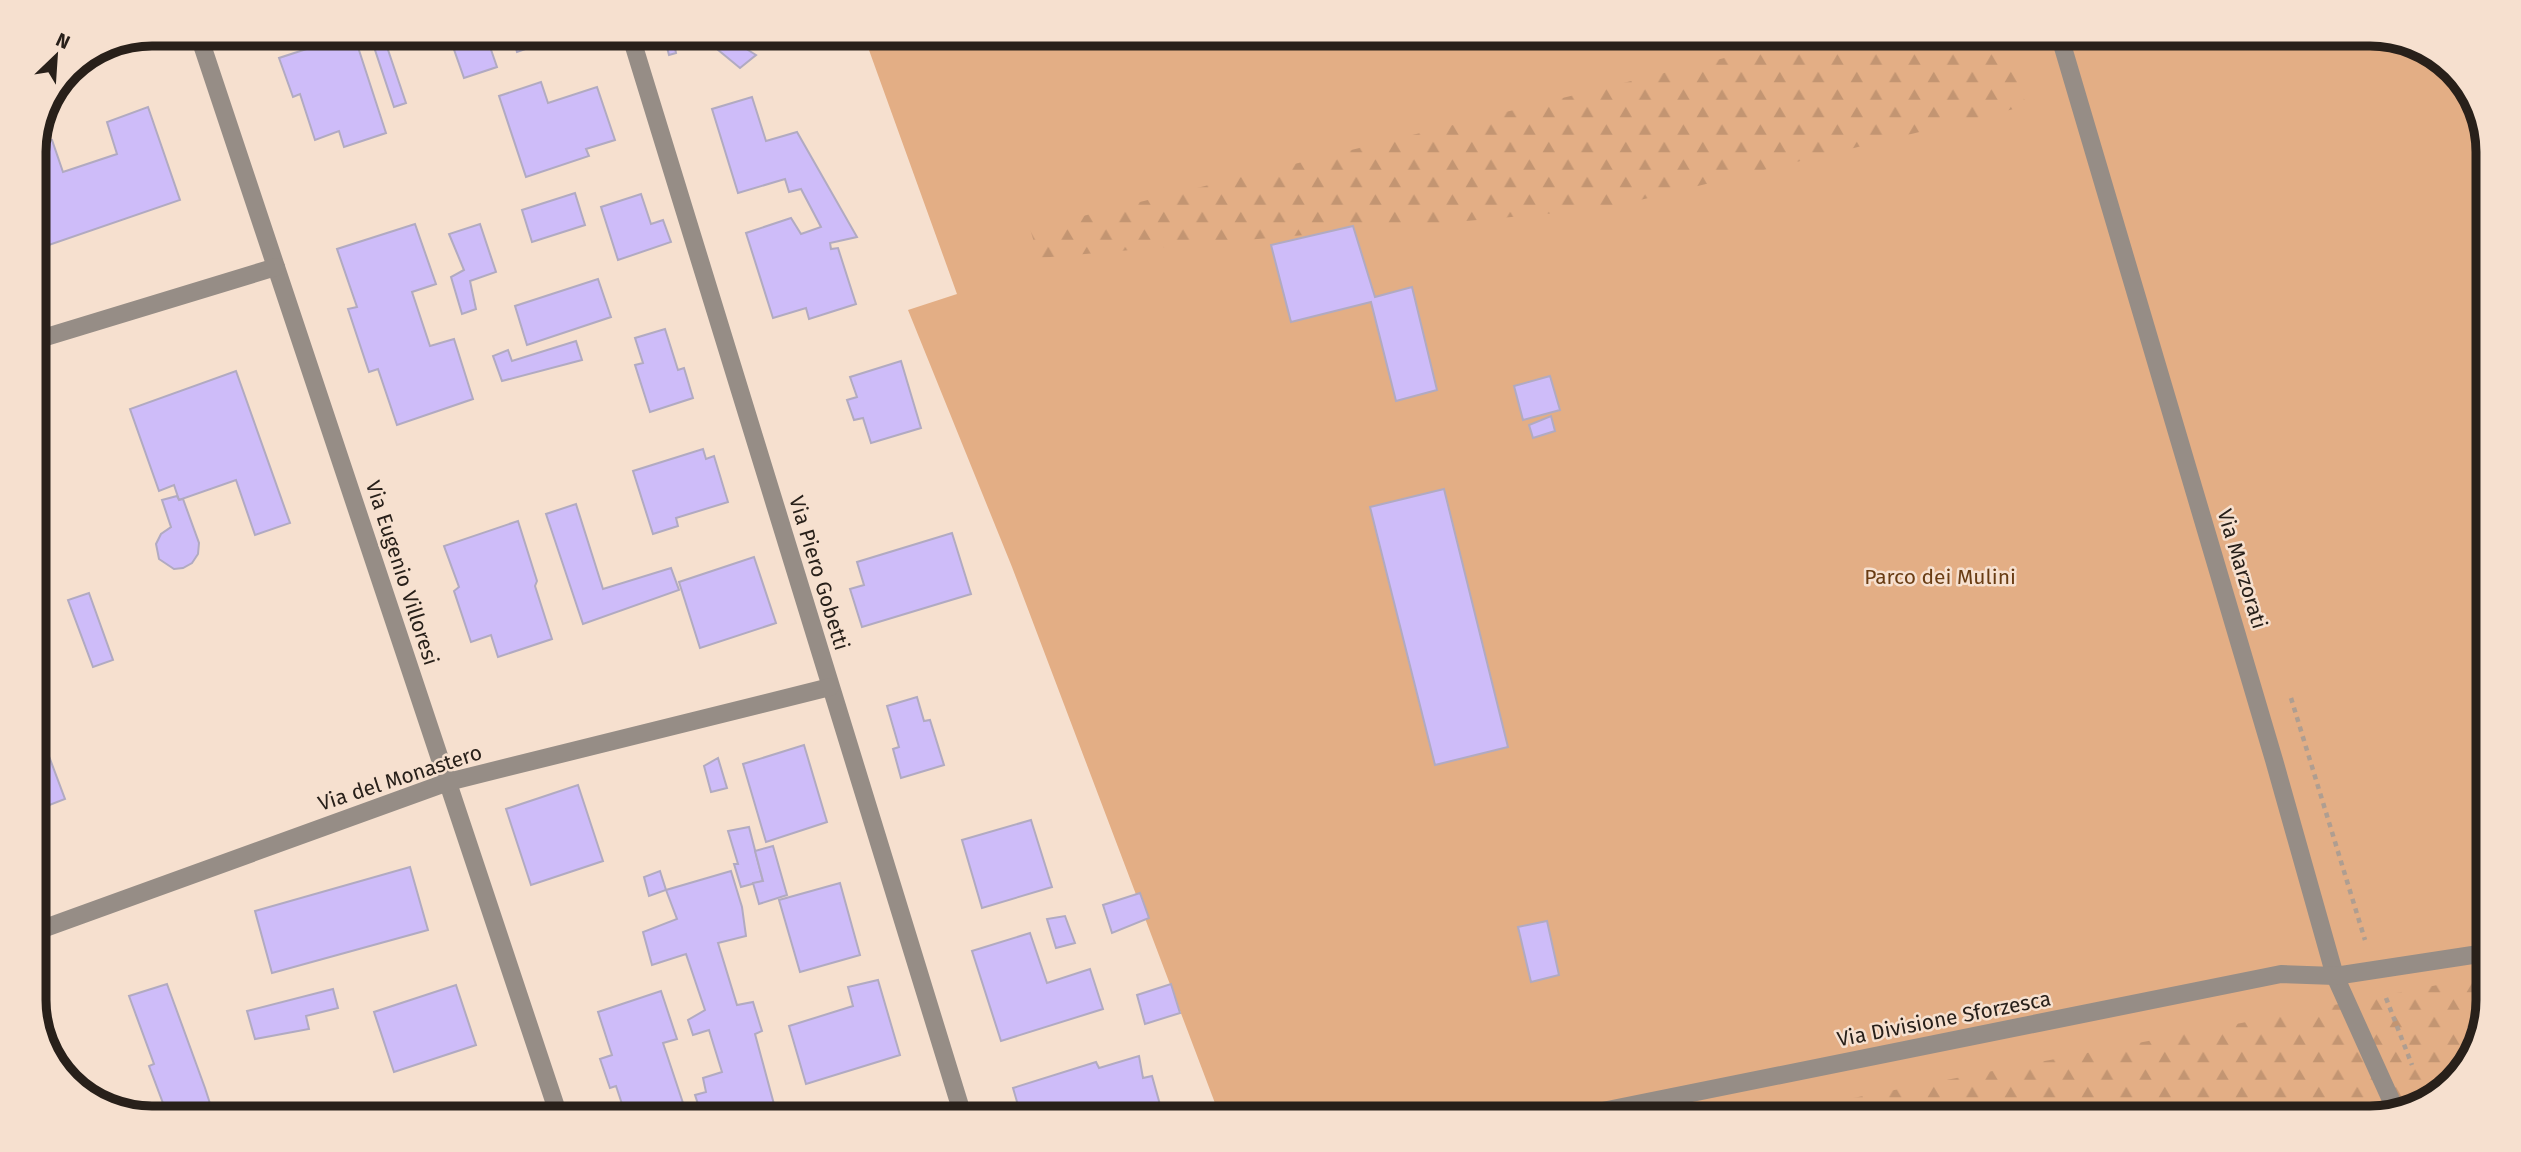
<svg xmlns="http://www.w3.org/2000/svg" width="2521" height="1152" viewBox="0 0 2521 1152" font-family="'Fira Sans',sans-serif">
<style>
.green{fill:#e3ae85}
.forest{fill:url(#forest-firs)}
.building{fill:#cebcf9;stroke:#b1aac1;stroke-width:2}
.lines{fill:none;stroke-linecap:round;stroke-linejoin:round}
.path{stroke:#af9e91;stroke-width:4.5;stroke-dasharray:5 5;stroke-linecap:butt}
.minor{stroke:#968d86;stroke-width:18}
.labels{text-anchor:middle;stroke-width:5;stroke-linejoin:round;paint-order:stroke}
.street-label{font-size:21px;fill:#28201a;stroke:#f6e0cf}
.park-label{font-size:21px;fill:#693c13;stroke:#f6e0cf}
.rim{fill:none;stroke:#28201a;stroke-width:9}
</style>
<defs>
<pattern id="forest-firs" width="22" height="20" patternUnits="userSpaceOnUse" patternTransform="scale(1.75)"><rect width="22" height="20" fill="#e3ae85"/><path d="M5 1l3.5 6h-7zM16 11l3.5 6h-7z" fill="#c39572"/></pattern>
</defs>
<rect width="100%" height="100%" fill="#f6e0cf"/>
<polygon class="green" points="2369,33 2415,42 2468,86 2488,144 2479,1046 2435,1099 2370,1119 1221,1119 1012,567 908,310 957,294 865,39"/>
<g class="forest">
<polygon points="1818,35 2007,35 2026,106 1603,209 1039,258 1030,229"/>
<polygon points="2479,977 2479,1046 2435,1099 2370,1119 1745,1119"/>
</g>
<g class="building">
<polygon points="551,40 517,52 514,41"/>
<polygon points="665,40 691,40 675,48 676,53 669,55"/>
<polygon points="706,40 732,40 756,55 740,68"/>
<polygon points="331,41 356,41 386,133 344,147 339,131 315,140 300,94 293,97 279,58"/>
<polygon points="372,41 385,41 406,103 394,107"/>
<polygon points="451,41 488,41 497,67 464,78"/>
<polygon points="541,82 548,103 597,87 615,140 586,149 589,156 526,177 499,96"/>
<polygon points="752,97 766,141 797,132 857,237 830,243 831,249 838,248 856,304 809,319 806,308 773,318 746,233 791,218 801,234 821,227 801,189 789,192 785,179 738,193 712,109"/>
<polygon points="148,107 180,200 43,247 33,220 33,146 52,140 63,172 117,154 107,122"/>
<polygon points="575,193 585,225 532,242 522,210"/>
<polygon points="641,194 651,224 663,220 671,242 618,260 601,207"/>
<polygon points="415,224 436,284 412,292 430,346 454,339 473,399 397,425 378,369 369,372 348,309 357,307 337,249"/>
<polygon points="480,224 496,272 470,281 476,309 462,314 451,277 464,270 449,234"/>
<polygon points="1353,226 1375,297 1412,287 1437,390 1396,401 1371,302 1291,322 1271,245"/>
<polygon points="598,279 611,317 527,345 515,306"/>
<polygon points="665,329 678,370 684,368 693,398 650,412 635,365 643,363 635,338"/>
<polygon points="576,341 582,360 502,381 493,356 508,350 512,361"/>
<polygon points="901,361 921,428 871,443 863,418 854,420 847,400 857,397 850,377"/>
<polygon points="236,371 290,523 255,535 236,480 179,500 174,485 159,491 130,409"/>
<polygon points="1550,376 1560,410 1523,420 1514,386"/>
<polygon points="1551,416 1555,431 1533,438 1529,425"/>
<polygon points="703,449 706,459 714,456 728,502 676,518 678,526 653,534 633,471"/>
<polygon points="1444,489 1508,747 1435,765 1370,507"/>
<polygon points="177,496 179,500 183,499 199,543 198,554 192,563 183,568 174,569 159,559 156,544 161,534 171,527 162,500"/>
<polygon points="576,504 603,589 671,568 679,590 583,624 546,514"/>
<polygon points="518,521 537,581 535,586 552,639 498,657 491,635 471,642 454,591 459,587 444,546"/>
<polygon points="952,533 971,594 862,627 850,589 864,585 857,562"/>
<polygon points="754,557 776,623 700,648 679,582"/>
<polygon points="89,593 113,660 93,667 68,600"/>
<polygon points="917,697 924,721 930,720 944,765 901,778 893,749 899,747 887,706"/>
<polygon points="38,727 65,799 34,811 34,729"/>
<polygon points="804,745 827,822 766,842 743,764"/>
<polygon points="718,758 727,788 711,792 704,766"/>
<polygon points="578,785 603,861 531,885 506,809"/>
<polygon points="1031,820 1052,887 982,908 962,840"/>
<polygon points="749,827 763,881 741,887 734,864 738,864 728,831"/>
<polygon points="773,846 787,895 759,904 753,883 763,881 755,851"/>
<polygon points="410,867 428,930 272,973 255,911"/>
<polygon points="660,871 666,890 649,896 644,877"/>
<polygon points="731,871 742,907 746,936 718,943 737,1005 753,1002 762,1031 755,1034 778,1119 703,1119 695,1095 706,1092 703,1078 722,1072 709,1030 693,1035 688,1020 705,1010 686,954 652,965 643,932 677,919 666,890"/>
<polygon points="840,883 860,955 800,972 779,900"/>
<polygon points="1140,893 1149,918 1112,933 1103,905"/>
<polygon points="1065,916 1075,943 1056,948 1047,919"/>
<polygon points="1547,921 1559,975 1531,982 1518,927"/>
<polygon points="1030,933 1047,983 1090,969 1103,1009 1001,1041 972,951"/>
<polygon points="878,980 900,1055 806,1084 789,1026 853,1006 848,987"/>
<polygon points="167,984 205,1088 215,1119 169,1119 149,1066 154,1064 129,996"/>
<polygon points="1171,984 1180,1013 1145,1024 1137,995"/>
<polygon points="456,985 476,1045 394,1072 374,1012"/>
<polygon points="333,989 338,1008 306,1016 309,1029 255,1039 247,1011"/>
<polygon points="661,991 677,1039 663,1043 684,1106 654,1115 653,1110 627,1119 616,1086 610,1088 600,1059 612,1055 598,1012"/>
<polygon points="1139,1056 1143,1078 1152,1076 1164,1119 1022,1119 1013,1088 1096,1062 1099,1068"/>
<polygon points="910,1105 915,1119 862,1119"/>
</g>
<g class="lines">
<g class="path">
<polyline points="2291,698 2365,940"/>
<polyline points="2386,998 2412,1065"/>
</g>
<g class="minor">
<polyline points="2059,34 2274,760 2335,976 2396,1111"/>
<polyline points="632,40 964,1119"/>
<polyline points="201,42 560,1119"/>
<polyline points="33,341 276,267"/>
<polyline points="34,932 448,782 830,687"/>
<polyline points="1563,1119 2281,974 2335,976 2479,954"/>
</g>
</g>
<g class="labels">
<g class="street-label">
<text transform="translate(2242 569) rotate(73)" y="7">Via Marzorati</text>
<text transform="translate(402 573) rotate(72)" y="7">Via Eugenio Villoresi</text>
<text transform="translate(819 573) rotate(73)" y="7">Via Piero Gobetti</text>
<text transform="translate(400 778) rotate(-18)" y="7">Via del Monastero</text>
<text transform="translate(1944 1019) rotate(-11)" y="7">Via Divisione Sforzesca</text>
</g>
<g class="park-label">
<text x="1940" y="584">Parco dei Mulini</text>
</g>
</g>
<path d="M0 0H2521V1152H0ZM152 46H2370A106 106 0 0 1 2476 152V1000A106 106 0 0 1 2370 1106H152A106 106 0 0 1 46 1000V152A106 106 0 0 1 152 46Z" fill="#f6e0cf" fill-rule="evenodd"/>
<path class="rim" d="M152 46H2370A106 106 0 0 1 2476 152V1000A106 106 0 0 1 2370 1106H152A106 106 0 0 1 46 1000V152A106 106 0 0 1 152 46Z"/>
<g transform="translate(56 56) rotate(25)" stroke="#f6e0cf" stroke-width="5" paint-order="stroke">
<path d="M0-5L12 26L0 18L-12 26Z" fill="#28201a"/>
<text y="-10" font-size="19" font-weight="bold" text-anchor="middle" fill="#28201a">N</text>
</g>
</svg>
